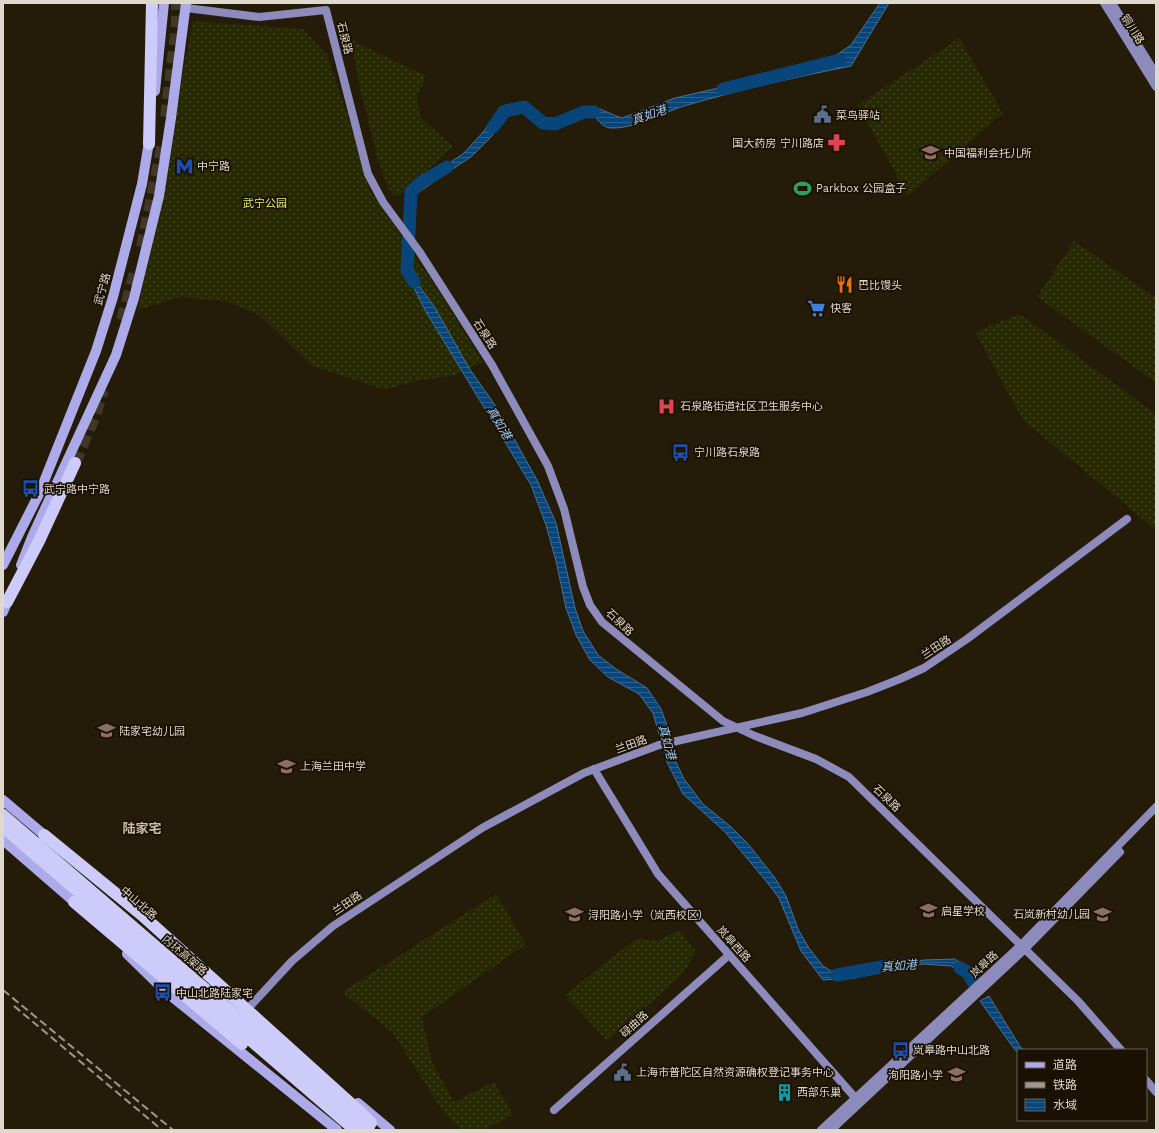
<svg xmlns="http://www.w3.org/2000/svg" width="1159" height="1133" viewBox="0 0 1159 1133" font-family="'Work Sans','Noto Sans SC',sans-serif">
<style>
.grass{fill:url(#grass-dots)}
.water{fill:url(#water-rules);stroke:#487193}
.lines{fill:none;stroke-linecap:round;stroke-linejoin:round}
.river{stroke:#08457a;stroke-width:13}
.highway-tunnel{stroke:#403726;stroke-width:12;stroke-dasharray:12 6;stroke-linecap:butt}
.secondary{stroke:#8d8bbb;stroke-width:8}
.primary{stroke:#adaae9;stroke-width:10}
.highway{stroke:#cccbf9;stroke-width:12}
.rail{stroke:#9e978a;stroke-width:2;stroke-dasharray:8 4;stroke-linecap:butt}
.labels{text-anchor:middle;stroke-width:3.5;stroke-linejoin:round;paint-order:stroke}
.street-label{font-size:11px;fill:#ded8cd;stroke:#1b1103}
.poi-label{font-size:11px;fill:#ded8cd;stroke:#1b1103;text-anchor:start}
.park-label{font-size:11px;fill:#e1ec7d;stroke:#1b1103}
.water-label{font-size:12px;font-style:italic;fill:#99c5f4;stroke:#1b1103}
.quarter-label{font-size:13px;font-weight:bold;fill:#cabda8;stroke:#1b1103}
</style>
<defs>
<pattern id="grass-dots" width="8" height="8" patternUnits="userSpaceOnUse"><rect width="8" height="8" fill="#262901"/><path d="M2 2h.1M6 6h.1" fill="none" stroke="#454725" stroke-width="1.8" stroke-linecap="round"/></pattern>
<pattern id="water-rules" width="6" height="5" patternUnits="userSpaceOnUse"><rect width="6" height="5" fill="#08457a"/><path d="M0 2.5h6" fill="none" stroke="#2c5f8c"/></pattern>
</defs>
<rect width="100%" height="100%" fill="#241b09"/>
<g class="grass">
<polygon points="193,21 303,29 327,55 347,114 369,189 431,279 483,362 456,375 416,381 385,390 313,366 259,315 229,302 181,297 138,310"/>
<polygon points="959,38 1003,113 908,196 858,105"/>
<polygon points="351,40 426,76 417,98 421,118 453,146 398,197 388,189 378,160 359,84"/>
<polygon points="1074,241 1156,298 1156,383 1037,297"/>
<polygon points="1020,314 1156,414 1156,530 1023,420 975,332"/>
<polygon points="496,894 526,944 422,1017 432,1062 454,1102 494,1082 513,1115 484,1130 462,1130 442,1110 392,1032 342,992"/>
<polygon points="679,930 696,952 681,976 607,1041 565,995 637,938 657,941"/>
</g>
<g class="water">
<path d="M880,3H889L851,66C795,77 739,90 684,106C662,113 634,129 611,128C602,128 597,118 591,112L542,127L524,107L505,111L492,136L472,156L416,194L414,234L409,229L406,216L411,192L425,180L464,153L484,131L500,107L523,102L533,108L546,120C562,119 576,107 592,107C598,107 615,116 622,118L675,98L823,64L851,45Z"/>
<polygon points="403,241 408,246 407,270 434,306 469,368 497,408 537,480 556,523 575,608 583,631 598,655 616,669 647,688 661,709 669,731 676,762 684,779 703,804 731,827 749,845 775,878 786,896 798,929 809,948 823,966 831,971 854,972 924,960 955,959 970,969 975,979 972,980 951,966 923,964 854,978 823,980 801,951 779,898 766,881 725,832 683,794 667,762 653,713 639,694 608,677 590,660 576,635 566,608 556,561 546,525 531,485 425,310 405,270"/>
<polygon points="989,996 1021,1048 1024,1050 1018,1050 1018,1052 1015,1050 980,1001"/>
</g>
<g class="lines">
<g class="river">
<polyline points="723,89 840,60"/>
<polyline points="493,127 505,111 524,107 543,123 555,124 584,112 594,112"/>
<polyline points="414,282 407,270 411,192 420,183 447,167"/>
<polyline points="960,968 967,972 974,983"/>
<polyline points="837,975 887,966 905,965"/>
</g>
<g class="highway-tunnel">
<polyline points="166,117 177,25 177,3"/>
<polyline points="142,247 163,143"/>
<polyline points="122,320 136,269"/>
<polyline points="75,463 95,415 103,390"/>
</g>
<g class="secondary">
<polyline points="1104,3 1156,87"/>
<polyline points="1112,3 1156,74"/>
<polyline points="186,8 259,17 326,10 368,174 383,202 419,251 492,365 548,466 564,509 583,587 590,605 602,622 723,721 755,736 816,759 849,777 1078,1001 1121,1050"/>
<polyline points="594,769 658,874 858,1101"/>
<polyline points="244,1013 292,961 333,926 482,828 584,773 659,745 802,713 867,692 900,679 924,668 967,639 1127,519"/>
<polyline points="1146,1080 1156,1092"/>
<polyline points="554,1110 729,955"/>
<polyline points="821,1130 1021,945 1156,807"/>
<polyline points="831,1130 1025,949 1120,852"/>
</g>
<g class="primary">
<polyline points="155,91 164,3"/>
<polyline points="3,565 39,494 96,351 113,297 142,184 150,136"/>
<polyline points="21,565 32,537 116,355 134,298 159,196 171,118 186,3"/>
<polyline points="3,612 10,595"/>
<polyline points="3,800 49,839"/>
<polyline points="3,840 79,906"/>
<polyline points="127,954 165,991 337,1130"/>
<polyline points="358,1103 390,1130"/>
</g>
<g class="highway">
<polyline points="149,144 152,3"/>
<polyline points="7,602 39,541 75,463"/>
<polyline points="3,815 369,1130"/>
<polyline points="3,827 355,1130"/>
<polyline points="44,835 142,915 359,1111 371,1123"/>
<polyline points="74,902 242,1044"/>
</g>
<g class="rail">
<polyline points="3,990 173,1130"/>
<polyline points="14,1006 162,1130"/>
</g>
</g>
<defs>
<symbol id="civic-bare" viewBox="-9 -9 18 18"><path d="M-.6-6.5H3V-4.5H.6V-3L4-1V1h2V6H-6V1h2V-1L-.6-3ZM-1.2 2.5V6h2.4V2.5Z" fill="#5c6f8a" stroke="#1b1103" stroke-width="2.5" paint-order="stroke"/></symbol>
<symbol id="pharmacy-bare" viewBox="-9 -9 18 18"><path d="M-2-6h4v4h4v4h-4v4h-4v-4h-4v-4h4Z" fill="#e0444e" stroke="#1b1103" stroke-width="2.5" paint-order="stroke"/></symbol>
<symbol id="school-bare" viewBox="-9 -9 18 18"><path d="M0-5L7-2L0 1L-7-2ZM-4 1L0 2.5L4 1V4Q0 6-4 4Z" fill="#8d6e63" stroke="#1b1103" stroke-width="2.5" paint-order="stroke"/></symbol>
<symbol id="metro-bare" viewBox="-9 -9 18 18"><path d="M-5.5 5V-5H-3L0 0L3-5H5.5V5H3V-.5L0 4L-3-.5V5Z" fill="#1a4fb4" stroke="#1b1103" stroke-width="2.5" paint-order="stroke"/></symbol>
<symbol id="stadium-bare" viewBox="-9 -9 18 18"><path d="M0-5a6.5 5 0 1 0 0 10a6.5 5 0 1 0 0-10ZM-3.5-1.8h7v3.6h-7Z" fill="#2e9e5b" stroke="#1b1103" stroke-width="2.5" paint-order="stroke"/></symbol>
<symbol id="restaurant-bare" viewBox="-9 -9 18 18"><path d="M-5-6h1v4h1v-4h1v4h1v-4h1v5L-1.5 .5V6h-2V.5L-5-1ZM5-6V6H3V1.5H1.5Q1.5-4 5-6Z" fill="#e8710a" stroke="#1b1103" stroke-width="2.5" paint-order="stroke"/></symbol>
<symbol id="supermarket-bare" viewBox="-9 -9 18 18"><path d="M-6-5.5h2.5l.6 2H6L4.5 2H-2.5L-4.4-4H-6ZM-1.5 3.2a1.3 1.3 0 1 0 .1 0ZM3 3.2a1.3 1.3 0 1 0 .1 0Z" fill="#3f7fe0" stroke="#1b1103" stroke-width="2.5" paint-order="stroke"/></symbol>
<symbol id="hospital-bare" viewBox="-9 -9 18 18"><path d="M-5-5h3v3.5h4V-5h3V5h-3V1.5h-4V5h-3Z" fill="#e0444e" stroke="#1b1103" stroke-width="2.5" paint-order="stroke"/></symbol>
<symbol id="bus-bare" viewBox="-9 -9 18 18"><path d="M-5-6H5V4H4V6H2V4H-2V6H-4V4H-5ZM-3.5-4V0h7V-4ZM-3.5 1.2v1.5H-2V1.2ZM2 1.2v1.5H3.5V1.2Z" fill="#1a4fb4" stroke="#1b1103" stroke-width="2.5" paint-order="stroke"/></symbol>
<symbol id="building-bare" viewBox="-9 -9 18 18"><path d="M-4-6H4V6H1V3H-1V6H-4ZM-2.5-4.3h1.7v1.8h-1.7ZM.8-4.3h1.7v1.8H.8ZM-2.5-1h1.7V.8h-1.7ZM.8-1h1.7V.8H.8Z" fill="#0f9aa8" stroke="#1b1103" stroke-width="2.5" paint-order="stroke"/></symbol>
</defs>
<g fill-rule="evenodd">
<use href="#civic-bare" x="810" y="102" width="25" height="25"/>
<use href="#pharmacy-bare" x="824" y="130" width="25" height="25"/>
<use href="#school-bare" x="918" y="140" width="25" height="25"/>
<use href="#metro-bare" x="172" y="154" width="25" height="25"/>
<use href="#stadium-bare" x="790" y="176" width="25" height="25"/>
<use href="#restaurant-bare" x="832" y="272" width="25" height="25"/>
<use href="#supermarket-bare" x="804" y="296" width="25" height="25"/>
<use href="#hospital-bare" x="654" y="394" width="25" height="25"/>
<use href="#bus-bare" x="668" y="440" width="25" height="25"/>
<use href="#bus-bare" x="18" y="476" width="25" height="25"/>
<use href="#school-bare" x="94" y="718" width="25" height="25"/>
<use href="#school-bare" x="274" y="754" width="25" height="25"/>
<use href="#school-bare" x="916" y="898" width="25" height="25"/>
<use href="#school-bare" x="1090" y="902" width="25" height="25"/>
<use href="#school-bare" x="562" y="902" width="25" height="25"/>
<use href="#bus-bare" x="150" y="980" width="25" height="25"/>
<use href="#bus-bare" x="888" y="1038" width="25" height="25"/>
<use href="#civic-bare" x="610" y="1060" width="25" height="25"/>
<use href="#school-bare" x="944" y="1062" width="25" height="25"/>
<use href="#building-bare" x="772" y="1080" width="25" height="25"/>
</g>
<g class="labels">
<g class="street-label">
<text transform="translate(1133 29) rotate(58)" y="4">铜川路</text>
<text transform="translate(345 38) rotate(76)" y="4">石泉路</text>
<text transform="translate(102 289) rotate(-74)" y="4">武宁路</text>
<text transform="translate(485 334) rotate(57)" y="4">石泉路</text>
<text transform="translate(620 622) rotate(44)" y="4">石泉路</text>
<text transform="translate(936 647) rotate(-33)" y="4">兰田路</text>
<text transform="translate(631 744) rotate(-20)" y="4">兰田路</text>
<text transform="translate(887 798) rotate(44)" y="4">石泉路</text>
<text transform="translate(139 903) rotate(41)" y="4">中山北路</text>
<text transform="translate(347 903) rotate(-34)" y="4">兰田路</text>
<text transform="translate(734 944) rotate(48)" y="4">岚皋西路</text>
<text transform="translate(185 955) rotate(41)" y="4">内环高架路</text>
<text transform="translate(984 964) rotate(-43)" y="4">岚皋路</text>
<text transform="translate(634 1024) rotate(-42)" y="4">碌曲路</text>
</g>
<g class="poi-label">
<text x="836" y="119">菜鸟驿站</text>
<text x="824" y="147" text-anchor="end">国大药房 宁川路店</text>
<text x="944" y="157">中国福利会托儿所</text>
<text x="197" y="170">中宁路</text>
<text x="816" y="192">Parkbox 公园盒子</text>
<text x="858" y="289">巴比馒头</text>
<text x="830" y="312">快客</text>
<text x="680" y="410">石泉路街道社区卫生服务中心</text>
<text x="694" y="456">宁川路石泉路</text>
<text x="44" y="493">武宁路中宁路</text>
<text x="119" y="735">陆家宅幼儿园</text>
<text x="300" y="770">上海兰田中学</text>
<text x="941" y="915">启星学校</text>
<text x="1090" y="918" text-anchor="end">石岚新村幼儿园</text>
<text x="588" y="919">浔阳路小学（岚西校区）</text>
<text x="176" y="997">中山北路陆家宅</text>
<text x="913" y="1054">岚皋路中山北路</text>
<text x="636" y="1076">上海市普陀区自然资源确权登记事务中心</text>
<text x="943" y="1079" text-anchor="end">洵阳路小学</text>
<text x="797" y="1096">西部乐巢</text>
</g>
<g class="park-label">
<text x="265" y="207">武宁公园</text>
</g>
<g class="water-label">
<text transform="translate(649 115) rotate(-19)" y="4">真如港</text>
<text transform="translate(499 423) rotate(59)" y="4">真如港</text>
<text transform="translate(667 742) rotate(75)" y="4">真如港</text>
<text transform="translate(899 966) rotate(-5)" y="4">真如港</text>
</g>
<g class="quarter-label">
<text x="142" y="833">陆家宅</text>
</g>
</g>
<rect width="1159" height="1133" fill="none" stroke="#ded8cd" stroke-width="8"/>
<rect x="1017" y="1049" width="130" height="72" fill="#1b1103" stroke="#696154"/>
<rect x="1025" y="1062" width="20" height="6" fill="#adaae9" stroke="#696154"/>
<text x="1053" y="1069" font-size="12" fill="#ded8cd">道路</text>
<rect x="1025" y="1082" width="20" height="6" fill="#9e978a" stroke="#696154"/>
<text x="1053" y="1089" font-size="12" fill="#ded8cd">铁路</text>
<rect x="1025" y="1099" width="20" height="12" fill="url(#water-rules)" stroke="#696154"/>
<text x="1053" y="1109" font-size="12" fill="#ded8cd">水域</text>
</svg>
